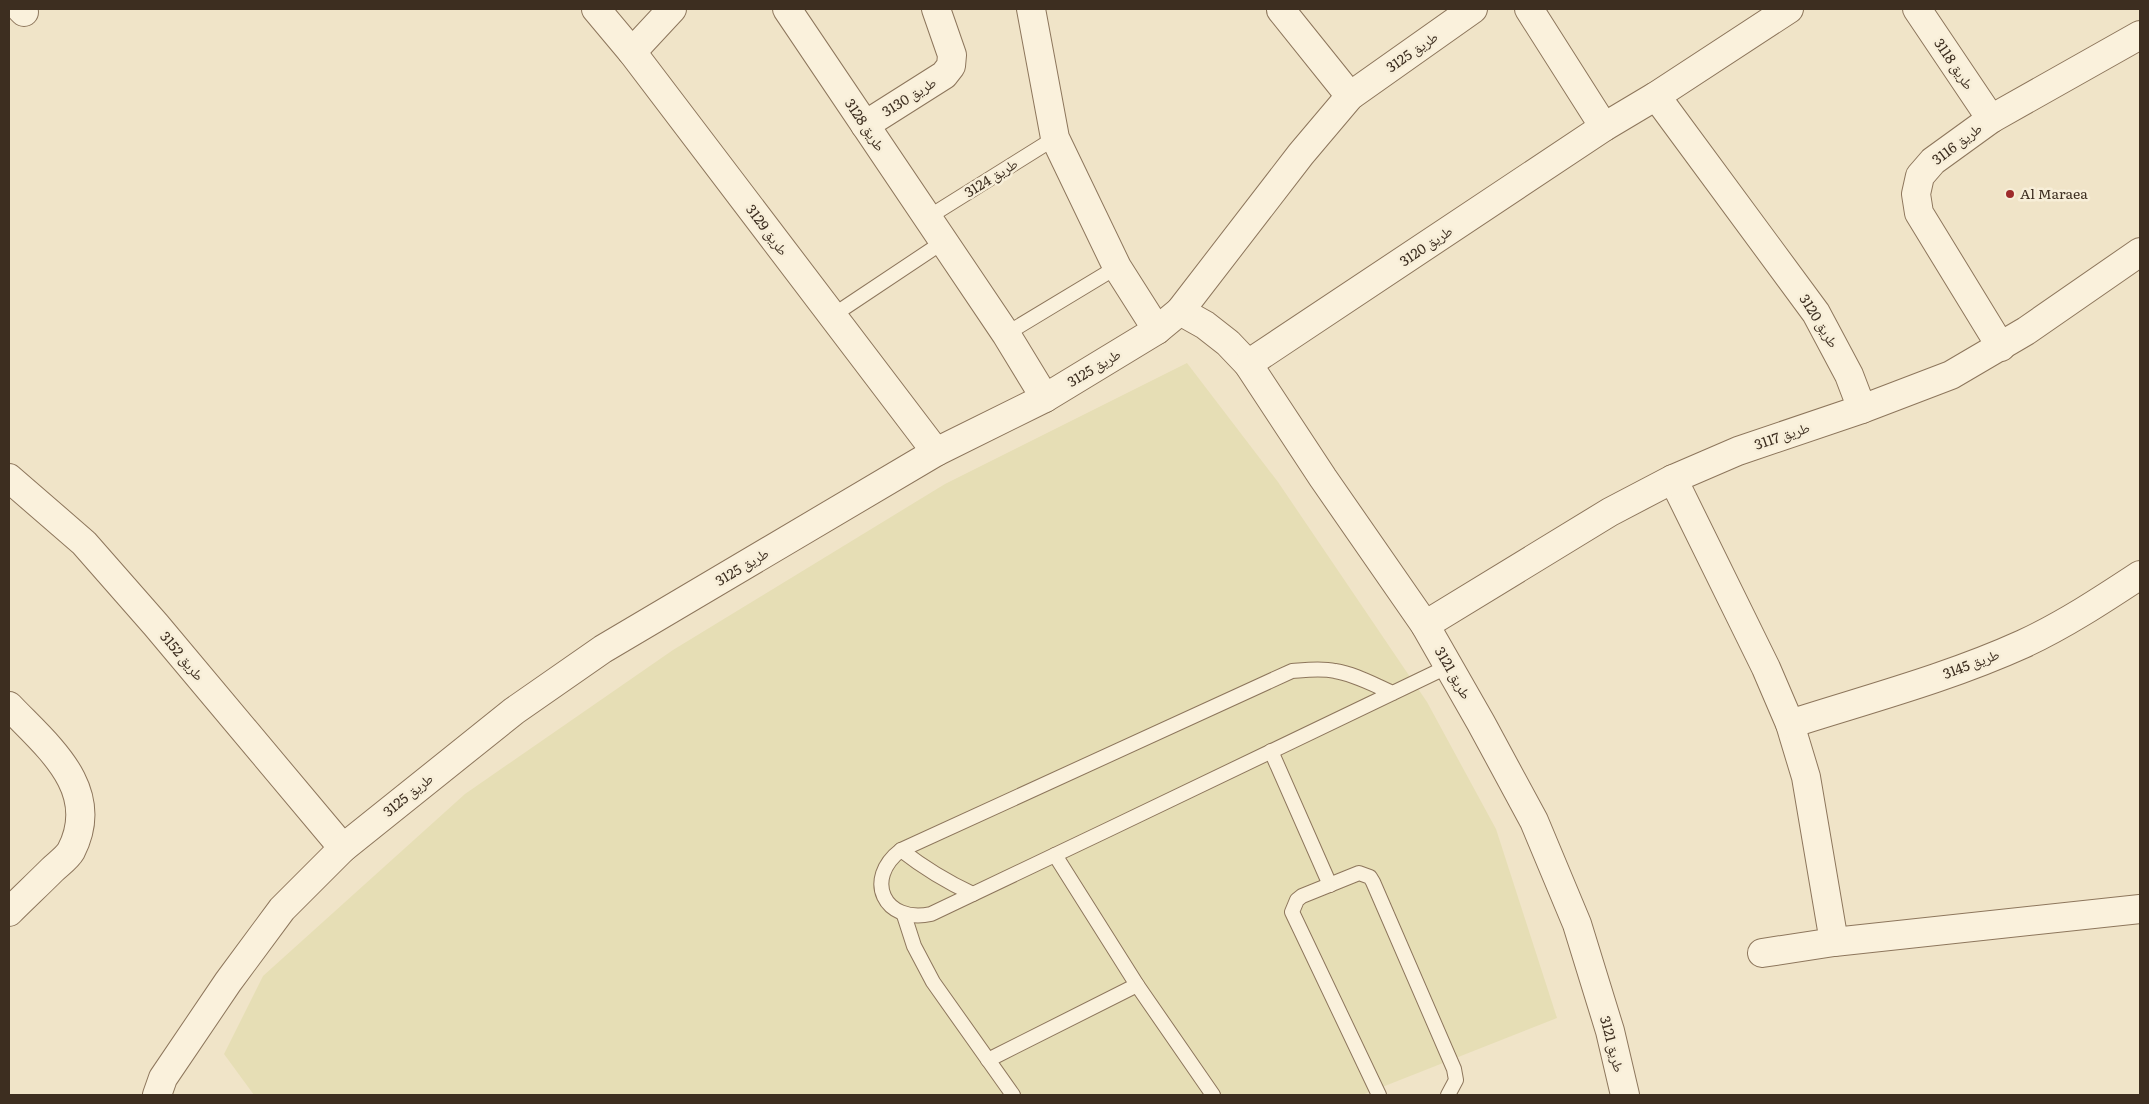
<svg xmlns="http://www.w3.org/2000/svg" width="2149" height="1104" viewBox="0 0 2149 1104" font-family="Literata,'Noto Naskh Arabic',serif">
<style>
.farmland{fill:#e6deb5}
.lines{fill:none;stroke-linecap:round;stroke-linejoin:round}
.service-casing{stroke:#8d765c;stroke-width:16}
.minor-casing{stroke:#8d765c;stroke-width:30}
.service{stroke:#faf1dc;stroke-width:14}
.minor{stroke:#faf1dc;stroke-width:28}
.poi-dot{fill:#9e2a2b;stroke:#f7eed8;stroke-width:2}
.labels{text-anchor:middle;stroke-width:5;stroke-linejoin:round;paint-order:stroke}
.street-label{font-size:14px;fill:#3d2e20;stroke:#f7eed8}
.poi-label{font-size:14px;fill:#3d2e20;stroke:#f7eed8;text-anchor:start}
</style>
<rect width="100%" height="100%" fill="#f0e4c8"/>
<polygon class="farmland" points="1187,363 1278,482 1427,702 1496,829 1557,1018 1362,1095 254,1095 224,1054 263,976 465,794 673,650 945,484"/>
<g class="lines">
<defs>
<g id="service">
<polyline points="927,218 1055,138"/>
<polyline points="832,316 943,242"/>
<polyline points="1006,334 1117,267"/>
<path d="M1393,693C1374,685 1355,674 1335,671C1321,668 1306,670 1292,671L901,850C863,879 884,924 931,914C1104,832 1276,749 1449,666"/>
<polyline points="1271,751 1330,885"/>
<path d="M901,850C924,868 947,882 973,894"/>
<polyline points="1055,855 1137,985 1213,1095"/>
<polyline points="904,915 914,946 933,982 1013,1095"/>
<polyline points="988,1060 1137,985"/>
<polyline points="1379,1095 1292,912 1297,900 1302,896 1359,873 1370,877 1373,882 1454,1069 1456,1080 1448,1095"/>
</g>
<g id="minor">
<polyline points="21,9 24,12"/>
<polyline points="596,9 632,52 936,452"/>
<polyline points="787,9 1006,334 1045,398"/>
<polyline points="1031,9 1055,138 1117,267 1157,330"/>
<polyline points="1529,9 1604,127"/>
<polyline points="1917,9 1991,119"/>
<polyline points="1281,10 1350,96"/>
<polyline points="632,52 672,9"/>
<polyline points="1656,96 1816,313 1849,375 1862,409"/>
<polyline points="865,125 944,75 951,66 952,55 936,9"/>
<polyline points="1180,311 1205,325 1228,343 1248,364 1323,478 1425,625 1481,723 1534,821 1577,924 1610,1031 1625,1095"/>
<polyline points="2001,347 1919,213 1916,194 1920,176 1933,161 1991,119 2140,35"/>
<polyline points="1248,364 1604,127 1656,96 1789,9"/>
<polyline points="9,478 84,543 156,625 343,848"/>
<polyline points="1673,479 1766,668 1790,724 1806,777 1834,942"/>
<polyline points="1425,625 1610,512 1673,479 1738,451 1862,409 1951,375 2026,331 2140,252"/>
<path d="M9,706C47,746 103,789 71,851C67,858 58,864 52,870C38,884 23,898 9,912"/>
<path d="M1790,724C1868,699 1948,678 2023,644C2064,625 2102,600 2140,575"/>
<polyline points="1762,953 1834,942 2140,909"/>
<polyline points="157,1095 163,1078 228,982 282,909 343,848 514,711 603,649 936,452 1045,398 1157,330 1180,311 1301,154 1350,96 1473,9"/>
</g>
</defs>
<use href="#service" class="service-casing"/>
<use href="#minor" class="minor-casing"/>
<use href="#service" class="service"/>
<use href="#minor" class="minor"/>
</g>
<circle class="poi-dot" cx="2010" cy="194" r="5"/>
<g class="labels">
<g class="street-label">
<text transform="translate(1412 52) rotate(-35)" y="5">طريق 3125</text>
<text transform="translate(1954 64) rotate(56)" y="5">طريق 3118</text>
<text transform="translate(909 97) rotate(-32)" y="5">طريق 3130</text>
<text transform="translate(865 125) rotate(56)" y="5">طريق 3128</text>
<text transform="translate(1957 144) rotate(-37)" y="5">طريق 3116</text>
<text transform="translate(991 178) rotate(-32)" y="5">طريق 3124</text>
<text transform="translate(767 230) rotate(53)" y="5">طريق 3129</text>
<text transform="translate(1426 246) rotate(-34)" y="5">طريق 3120</text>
<text transform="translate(1819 321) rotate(58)" y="5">طريق 3120</text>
<text transform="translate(1094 368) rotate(-31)" y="5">طريق 3125</text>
<text transform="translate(1782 436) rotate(-19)" y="5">طريق 3117</text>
<text transform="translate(742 567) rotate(-31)" y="5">طريق 3125</text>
<text transform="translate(182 656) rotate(50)" y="5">طريق 3152</text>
<text transform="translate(1971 664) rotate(-21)" y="5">طريق 3145</text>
<text transform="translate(1453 673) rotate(60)" y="5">طريق 3121</text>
<text transform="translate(408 795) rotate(-39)" y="5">طريق 3125</text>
<text transform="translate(1612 1044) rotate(75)" y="5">طريق 3121</text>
</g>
<g class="poi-label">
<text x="2020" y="199">Al Maraea</text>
</g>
</g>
<rect width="2149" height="1104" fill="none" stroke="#3d2e20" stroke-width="20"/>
</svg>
